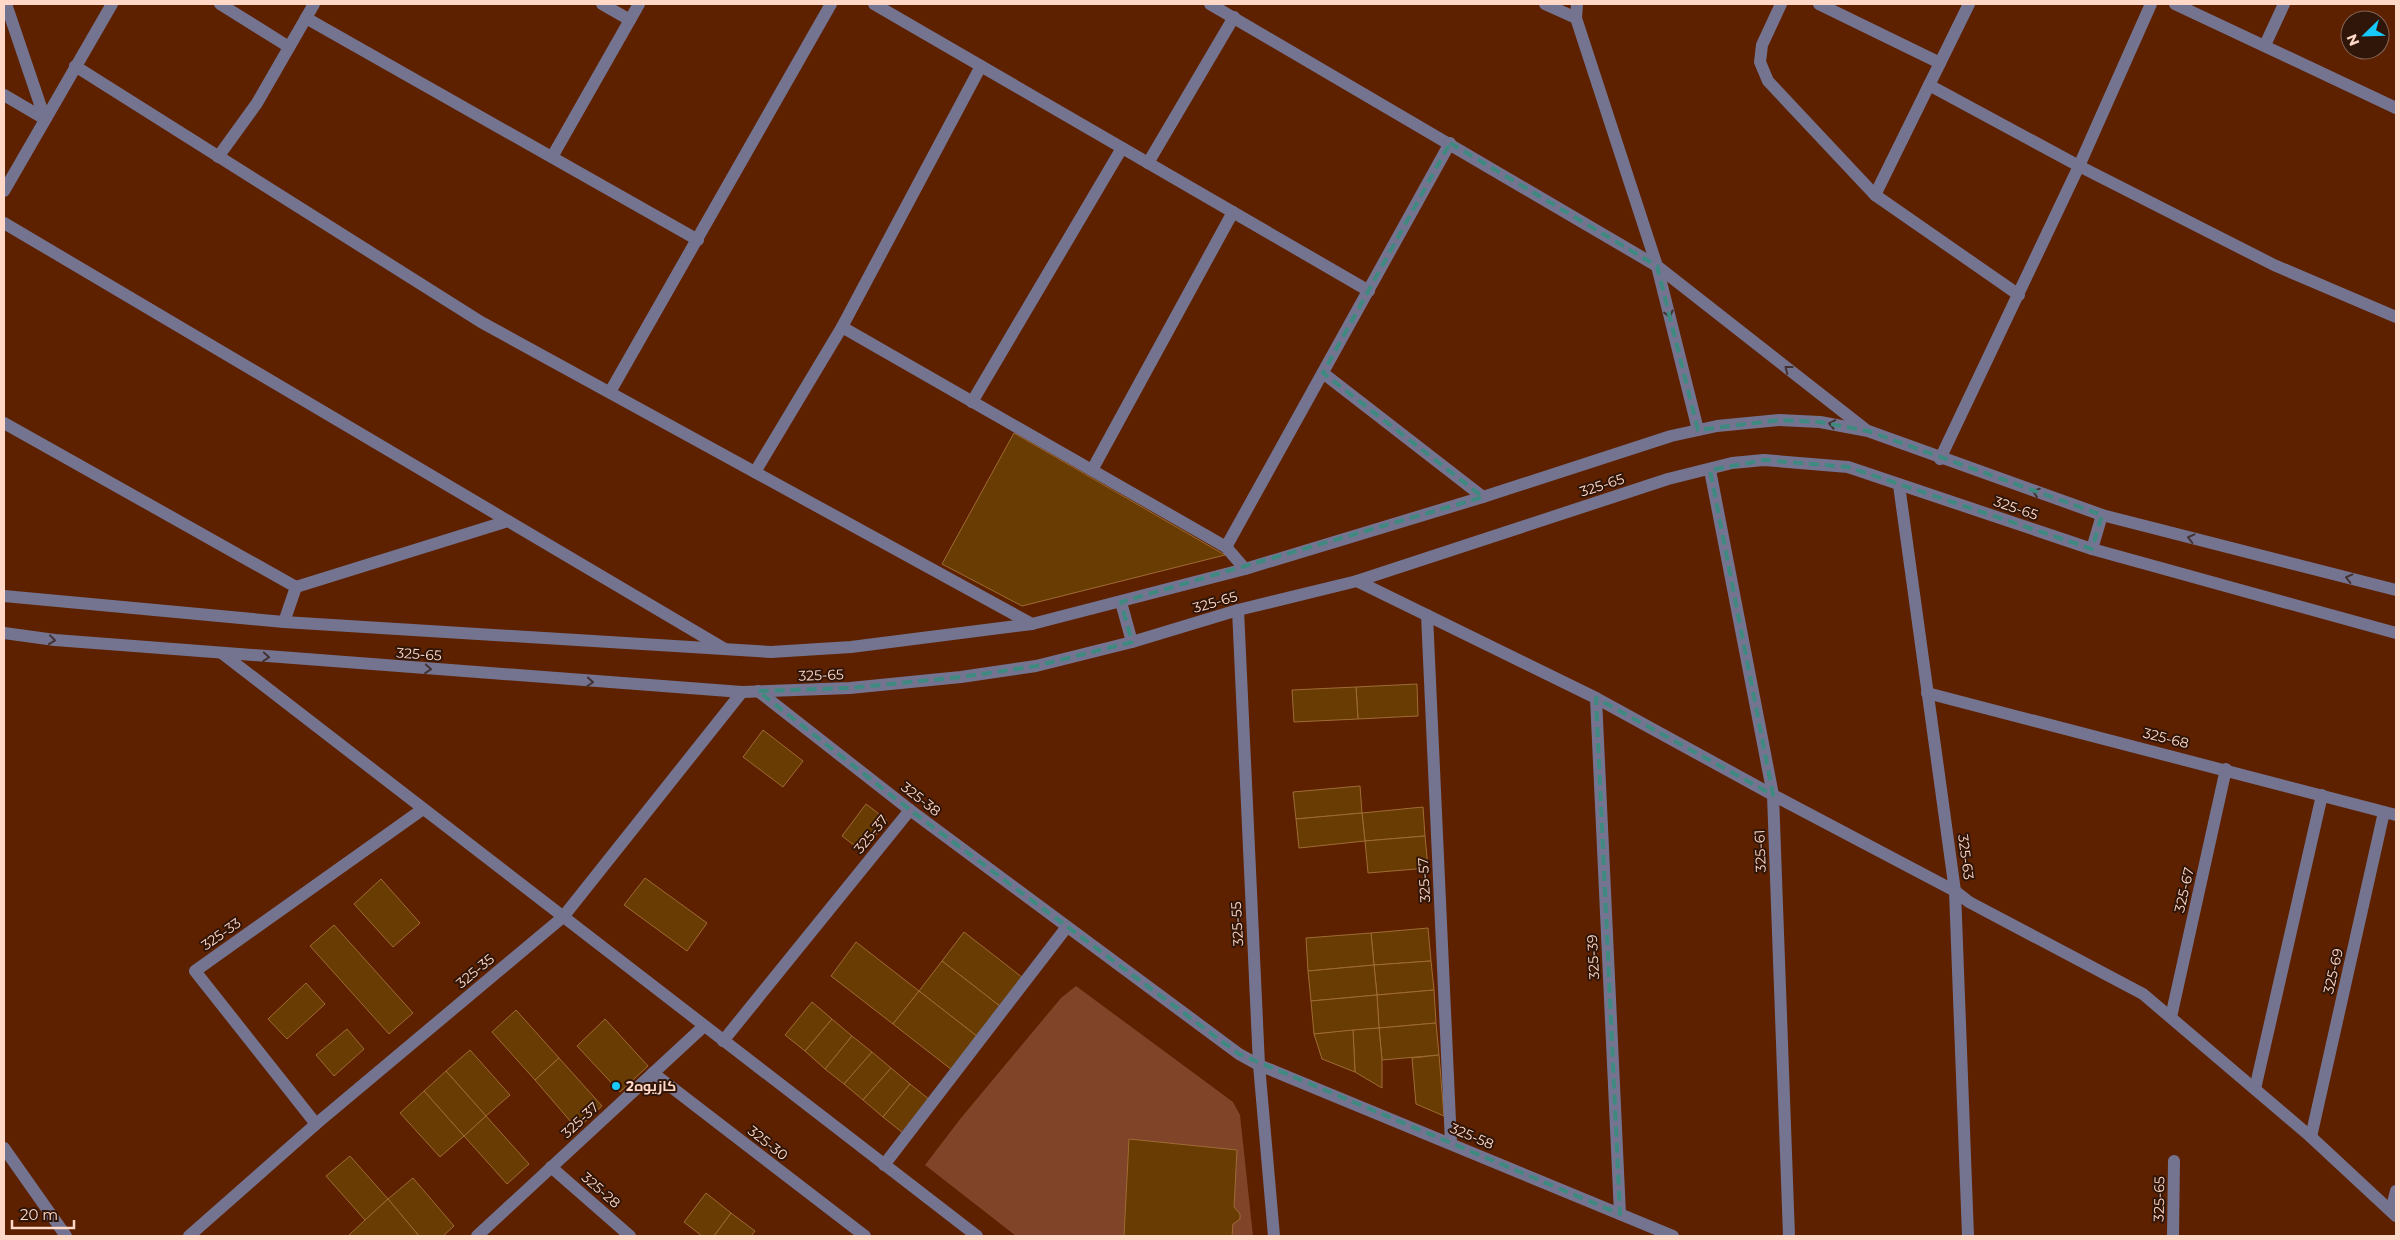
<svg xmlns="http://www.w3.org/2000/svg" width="2400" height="1240" viewBox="0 0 2400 1240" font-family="Montserrat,Cairo,sans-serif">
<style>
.green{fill:#804429}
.building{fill:#683c03;stroke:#9f6b34}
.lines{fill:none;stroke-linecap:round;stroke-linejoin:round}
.minor{stroke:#747491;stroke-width:12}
.oneway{stroke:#443232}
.marked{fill:none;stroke:#3f8a80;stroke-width:4;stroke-dasharray:10 6;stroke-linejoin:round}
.poi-dot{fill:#18cafc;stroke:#301509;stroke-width:2}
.labels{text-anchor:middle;stroke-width:4;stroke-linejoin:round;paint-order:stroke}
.street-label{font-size:14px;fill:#ffd8c8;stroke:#301509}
.poi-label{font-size:14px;font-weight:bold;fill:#ffd8c8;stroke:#301509;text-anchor:start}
</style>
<rect width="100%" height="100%" fill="#5d2100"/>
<polygon class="green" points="1076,986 1233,1102 1240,1115 1253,1236 1016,1236 925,1165 961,1118 1061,998"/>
<g class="building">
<polygon points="1014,433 1225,555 1022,606 942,564"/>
<polygon points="1417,684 1418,716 1358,719 1356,687"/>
<polygon points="1356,687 1358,719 1294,722 1292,690"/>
<polygon points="763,730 803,761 783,787 743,757"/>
<polygon points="1360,786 1362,813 1296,819 1293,792"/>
<polygon points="866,804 887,820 863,852 842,836"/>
<polygon points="1423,807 1425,836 1365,841 1362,813"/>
<polygon points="1362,813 1365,841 1299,848 1296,819"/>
<polygon points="1425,836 1428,868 1368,873 1365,841"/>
<polygon points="645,878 707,923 687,951 624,905"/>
<polygon points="381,879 420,923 393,947 354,904"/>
<polygon points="334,925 413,1013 389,1034 310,946"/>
<polygon points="1428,928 1431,961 1374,965 1371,933"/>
<polygon points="964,932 1023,978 1001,1007 942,961"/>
<polygon points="1371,933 1374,965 1308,971 1306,938"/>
<polygon points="856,942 919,991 893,1024 831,976"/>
<polygon points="942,961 1001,1007 978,1037 919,991"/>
<polygon points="1431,961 1434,990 1377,995 1374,965"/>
<polygon points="1374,965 1377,995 1311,1001 1308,971"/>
<polygon points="306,983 325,1004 287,1039 268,1019"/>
<polygon points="1434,990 1436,1023 1379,1028 1377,995"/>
<polygon points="919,991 978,1037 952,1070 893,1024"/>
<polygon points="1377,995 1379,1028 1314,1034 1311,1001"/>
<polygon points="812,1002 832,1019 805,1051 785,1035"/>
<polygon points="516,1010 559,1058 535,1080 492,1032"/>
<polygon points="605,1019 648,1066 620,1092 577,1046"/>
<polygon points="832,1019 852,1036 825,1069 805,1051"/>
<polygon points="1436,1023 1439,1055 1382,1060 1379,1028"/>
<polygon points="1379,1028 1382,1060 1382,1088 1355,1072 1353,1030"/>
<polygon points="347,1029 364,1049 334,1076 316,1055"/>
<polygon points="1353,1030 1355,1072 1322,1059 1314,1034"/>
<polygon points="852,1036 872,1052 844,1084 825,1069"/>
<polygon points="470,1050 510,1095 486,1116 446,1071"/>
<polygon points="872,1052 891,1068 863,1100 844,1084"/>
<polygon points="1439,1055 1444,1116 1416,1104 1412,1058"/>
<polygon points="559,1058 602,1106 577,1129 535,1080"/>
<polygon points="891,1068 910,1084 883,1117 863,1100"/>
<polygon points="446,1071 486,1116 464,1136 424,1091"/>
<polygon points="910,1084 930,1100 903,1133 883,1117"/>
<polygon points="424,1091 464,1136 440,1157 400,1113"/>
<polygon points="486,1116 529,1164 507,1184 464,1136"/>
<polygon points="1129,1139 1237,1150 1234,1207 1240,1214 1240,1219 1233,1224 1232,1236 1124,1236"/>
<polygon points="350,1156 388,1199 365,1220 326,1176"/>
<polygon points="413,1178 454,1226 443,1236 419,1236 388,1199"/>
<polygon points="706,1193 731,1213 714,1236 702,1236 684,1222"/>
<polygon points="388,1199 419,1236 348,1236 365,1220"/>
<polygon points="731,1213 755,1231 751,1236 714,1236"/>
</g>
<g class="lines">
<g class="minor">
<polyline points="6,4 45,119"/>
<polyline points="220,4 289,47"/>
<polyline points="602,4 630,20"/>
<polyline points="874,4 1369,291"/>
<polyline points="1210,4 1657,266 1865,429"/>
<polyline points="1545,4 1576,18 1657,266 1698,430"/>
<polyline points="1781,4 1762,45 1760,62 1768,81 1875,195 2019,295"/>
<polyline points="1819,4 1940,63"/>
<polyline points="2175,4 2396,108"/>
<polyline points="306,18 698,240"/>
<polyline points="1576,18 1577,4"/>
<polyline points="2265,45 2284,4"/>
<polyline points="75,66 481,322 1032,624"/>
<polyline points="1929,85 2079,166 2274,265 2396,317"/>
<polyline points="4,95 45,119"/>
<polyline points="218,157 257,103 314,4"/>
<polyline points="552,157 639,4"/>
<polyline points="1148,163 1234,17"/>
<polyline points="4,191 112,4"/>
<polyline points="1875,195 1969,4"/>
<polyline points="4,223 723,648"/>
<polyline points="842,327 1226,547 1245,569"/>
<polyline points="1323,373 1483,497"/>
<polyline points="610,392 831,4"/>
<polyline points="972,402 1122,148"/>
<polyline points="4,423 296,587 284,622"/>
<polyline points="1940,459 2079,166 2151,4"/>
<polyline points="1092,470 1233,212"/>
<polyline points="1710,470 1773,795 1789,1236"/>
<polyline points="755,472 842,327 981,66"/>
<polyline points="1899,485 1955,891 1968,1236"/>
<polyline points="1226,547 1450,143"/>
<polyline points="2092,549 2102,515"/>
<polyline points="1357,581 1596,698 1773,795 1955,891 1969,902 2143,994 2311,1137 2396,1216"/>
<polyline points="296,587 508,521"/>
<polyline points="4,596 284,622 771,652 851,647 1032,624 1245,569 1483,497 1671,436 1717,426 1779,420 1820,422 1868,431 2102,515 2396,590"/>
<polyline points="1121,602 1132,642"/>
<polyline points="1238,610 1259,1065 1274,1236"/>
<polyline points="1427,615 1451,1143"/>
<polyline points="4,633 55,640 742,692 850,688 961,677 1036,666 1132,642 1238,610 1357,581 1668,479 1732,463 1764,460 1848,467 2092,549 2396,633"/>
<polyline points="223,654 977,1236"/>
<polyline points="758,691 910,810 1239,1054 1259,1065 1673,1236"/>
<polyline points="1927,693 2396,815"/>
<polyline points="1596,698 1620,1214"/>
<polyline points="2171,1017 2226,769"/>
<polyline points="723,1041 910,810"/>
<polyline points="653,1073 865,1236"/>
<polyline points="2255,1089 2322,795"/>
<polyline points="316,1124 195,971 423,809"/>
<polyline points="2311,1137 2384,812"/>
<polyline points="4,1148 66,1236"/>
<polyline points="884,1165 1066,928"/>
<polyline points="551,1167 630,1236"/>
<polyline points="2391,1211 2396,1191"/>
<polyline points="189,1236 316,1124 563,917 742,692"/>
<polyline points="477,1236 704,1026"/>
<polyline points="2173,1236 2174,1161"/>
</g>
</g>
<defs><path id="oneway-chevron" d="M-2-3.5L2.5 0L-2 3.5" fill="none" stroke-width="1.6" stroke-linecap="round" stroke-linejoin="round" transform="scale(1.25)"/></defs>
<g class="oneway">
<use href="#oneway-chevron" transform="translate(1669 314) rotate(76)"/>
<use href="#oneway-chevron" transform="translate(1788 369) rotate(-142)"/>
<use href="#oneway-chevron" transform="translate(1832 424) rotate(-169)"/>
<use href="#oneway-chevron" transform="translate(2036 492) rotate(-161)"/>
<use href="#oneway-chevron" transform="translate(2191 538) rotate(-166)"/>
<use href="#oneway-chevron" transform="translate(2349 578) rotate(-166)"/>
<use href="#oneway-chevron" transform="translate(52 640) rotate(7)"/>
<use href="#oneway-chevron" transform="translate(266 657) rotate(4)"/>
<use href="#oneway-chevron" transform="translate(428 669) rotate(4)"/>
<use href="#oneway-chevron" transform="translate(590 682) rotate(4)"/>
</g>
<path class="marked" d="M1450,143L1657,266L1698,430L1779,420L1820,422L1868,431L2102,515L2092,549L1848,467L1764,460L1710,470L1773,795L1596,698L1620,1214L1239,1054L910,810L758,691L850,688L961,677L1036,666L1132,642L1121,602L1483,497L1323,373Z"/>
<circle class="poi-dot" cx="616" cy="1086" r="5"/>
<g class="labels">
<g class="street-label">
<text transform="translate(1602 485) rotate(-18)" y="5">325-65</text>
<text transform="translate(2016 508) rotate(19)" y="5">325-65</text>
<text transform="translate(1215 602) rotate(-16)" y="5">325-65</text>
<text transform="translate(419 654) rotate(4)" y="5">325-65</text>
<text transform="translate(821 675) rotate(-2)" y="5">325-65</text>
<text transform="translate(2166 738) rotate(14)" y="5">325-68</text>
<text transform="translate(921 799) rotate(38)" y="5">325-38</text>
<text transform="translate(871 834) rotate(-51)" y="5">325-37</text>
<text transform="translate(1760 851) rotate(-92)" y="5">325-61</text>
<text transform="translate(1966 857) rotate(82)" y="5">325-63</text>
<text transform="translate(1424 880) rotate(-93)" y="5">325-57</text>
<text transform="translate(2184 890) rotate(-77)" y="5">325-67</text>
<text transform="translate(1237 924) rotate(-93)" y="5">325-55</text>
<text transform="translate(221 934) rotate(-35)" y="5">325-33</text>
<text transform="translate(1593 957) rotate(-93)" y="5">325-39</text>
<text transform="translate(475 971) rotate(-40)" y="5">325-35</text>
<text transform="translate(2333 971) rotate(-77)" y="5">325-69</text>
<text transform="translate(580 1120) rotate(-43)" y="5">325-37</text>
<text transform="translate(1472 1136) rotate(23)" y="5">325-58</text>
<text transform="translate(768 1143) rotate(38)" y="5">325-30</text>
<text transform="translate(601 1190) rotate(41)" y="5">325-28</text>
<text transform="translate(2159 1199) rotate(-89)" y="5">325-65</text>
</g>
<g class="poi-label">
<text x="626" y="1091">كازيوه2</text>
</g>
</g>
<rect width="2400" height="1240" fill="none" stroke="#ffd8c8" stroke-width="10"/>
<g transform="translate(2365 35) rotate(247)"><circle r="24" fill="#301509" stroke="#836355"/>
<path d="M0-4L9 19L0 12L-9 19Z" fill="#18cafc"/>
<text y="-8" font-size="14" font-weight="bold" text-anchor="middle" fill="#ffd8c8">N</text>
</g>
<path d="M12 1220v8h62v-8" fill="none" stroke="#ffd8c8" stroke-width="2.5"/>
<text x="20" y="1220" font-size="15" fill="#ffd8c8" stroke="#301509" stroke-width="4" paint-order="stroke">20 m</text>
</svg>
